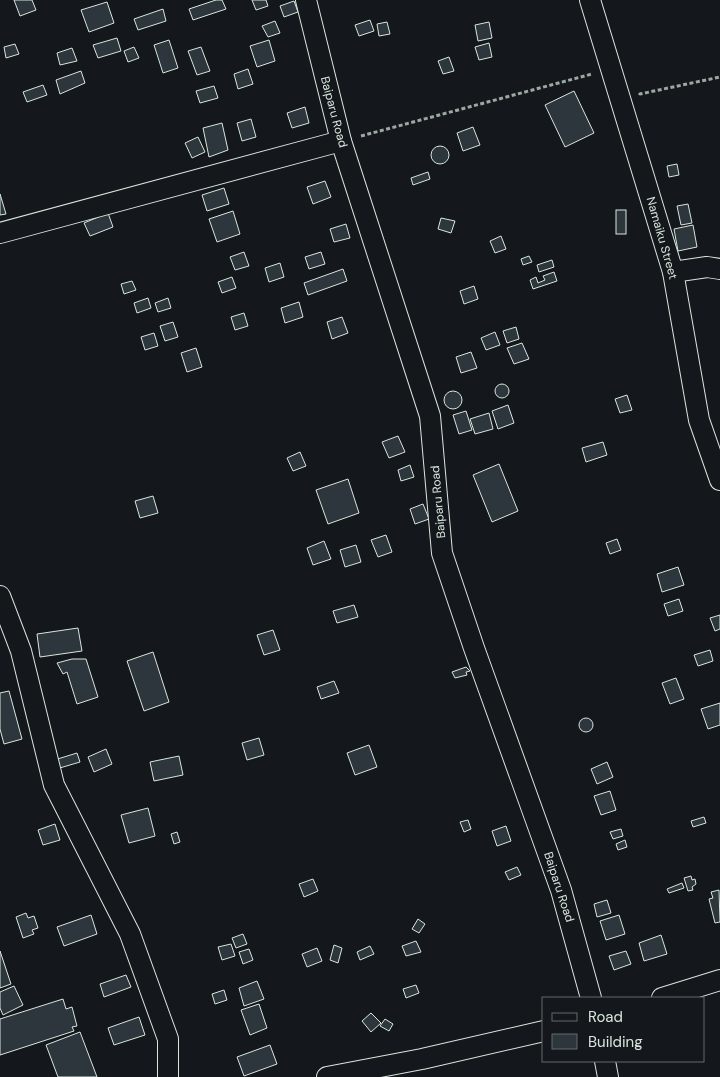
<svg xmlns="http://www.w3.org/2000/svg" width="720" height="1077" viewBox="0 0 720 1077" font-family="'DM Sans',sans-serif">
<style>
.building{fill:#2c363c;stroke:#d8e6dc}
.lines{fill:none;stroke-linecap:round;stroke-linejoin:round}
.street-casing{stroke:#d8e6dc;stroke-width:22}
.path{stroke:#9da8a2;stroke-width:3;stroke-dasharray:4 2.5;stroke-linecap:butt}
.street{stroke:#14181c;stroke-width:20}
.labels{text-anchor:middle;stroke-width:4;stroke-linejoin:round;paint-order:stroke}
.street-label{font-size:12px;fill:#d8e6dc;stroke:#14181c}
</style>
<rect width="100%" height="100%" fill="#14181c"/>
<g class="building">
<polygon points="14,0 32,0 36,10 20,16"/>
<polygon points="216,0 222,0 226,9 193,20 189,9"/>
<polygon points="252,0 266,0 268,6 256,10"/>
<polygon points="294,1 298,12 284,17 280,6"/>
<polygon points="107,2 114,23 89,32 81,10"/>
<polygon points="163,9 166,21 138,30 134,19"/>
<polygon points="370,20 374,31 359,36 355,25"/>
<polygon points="275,21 280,33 268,37 262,26"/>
<polygon points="387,22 390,34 379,36 377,24"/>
<polygon points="489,22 492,38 478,41 475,25"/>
<polygon points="117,38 121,51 98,58 93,45"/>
<polygon points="169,40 178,68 163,73 154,45"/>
<polygon points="269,40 275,61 257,67 250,46"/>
<polygon points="489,43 492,57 479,60 475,47"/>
<polygon points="15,44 19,54 6,58 4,47"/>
<polygon points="134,47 139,58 128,62 124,51"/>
<polygon points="201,47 210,71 197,75 188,51"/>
<polygon points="72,48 77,61 60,65 57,53"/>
<polygon points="449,57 454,71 443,74 438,61"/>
<polygon points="248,69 253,84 238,89 234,74"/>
<polygon points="81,71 85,83 60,94 56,80"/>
<polygon points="43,85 47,95 27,102 23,92"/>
<polygon points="214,86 218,98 200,103 196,91"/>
<polygon points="574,91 594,133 565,147 545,105"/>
<polygon points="305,107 309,123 292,128 287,113"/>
<polygon points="251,119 256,137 242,141 237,123"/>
<polygon points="222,123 228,150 209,157 203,128"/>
<polygon points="473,127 480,145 463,151 457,133"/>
<polygon points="198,137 205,152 192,158 185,143"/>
<circle cx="440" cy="155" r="9"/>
<polygon points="677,164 679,175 669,177 667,166"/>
<polygon points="428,172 430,179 413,185 411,178"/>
<polygon points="325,181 331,197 313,204 307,187"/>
<polygon points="224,188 229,204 207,211 202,195"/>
<polygon points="0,194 6,214 0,215"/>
<polygon points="688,204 692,223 681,225 677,206"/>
<rect x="616" y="210" width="10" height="24"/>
<polygon points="233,211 240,234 217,242 209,219"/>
<polygon points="108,213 113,227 90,236 84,223"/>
<polygon points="441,218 455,221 451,233 438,229"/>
<polygon points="346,224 350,238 334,242 330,229"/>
<polygon points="693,225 697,247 678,251 674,229"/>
<polygon points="501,236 506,249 495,253 490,241"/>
<polygon points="244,252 249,266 235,270 230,257"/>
<polygon points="321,252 325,264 309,269 305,257"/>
<polygon points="529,256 532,262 523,265 521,259"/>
<polygon points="552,260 554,267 539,272 537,265"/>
<polygon points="280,263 284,277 269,282 265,268"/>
<polygon points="343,269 347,281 308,295 304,283"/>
<polygon points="554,272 557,281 533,289 530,280 536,277 538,283 545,280 543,276"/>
<polygon points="232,277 236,288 222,293 218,282"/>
<polygon points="132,281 136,290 124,294 121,284"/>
<polygon points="474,286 478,299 464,304 460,291"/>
<polygon points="148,298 151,308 137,313 134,303"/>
<polygon points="168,298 171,308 158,312 155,303"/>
<polygon points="299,302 303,317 285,323 281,308"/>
<polygon points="244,313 248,326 235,330 231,317"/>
<polygon points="342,317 348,333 332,339 327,322"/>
<polygon points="173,322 178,337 165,341 160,326"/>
<polygon points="516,327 519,339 507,343 503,331"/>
<polygon points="495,332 500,345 486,350 481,338"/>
<polygon points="154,333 158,346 145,350 141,337"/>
<polygon points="522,343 529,359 514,364 507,348"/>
<polygon points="196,348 202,367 187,372 181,353"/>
<polygon points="471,352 477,368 461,373 456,357"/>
<circle cx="502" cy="391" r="7"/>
<circle cx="453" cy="400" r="9"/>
<polygon points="627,395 632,410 620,413 615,399"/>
<polygon points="508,405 514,423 498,429 492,411"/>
<polygon points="466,411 472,430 459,434 453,415"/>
<polygon points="489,413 493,429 475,434 470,419"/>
<polygon points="398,436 405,452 389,458 382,442"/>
<polygon points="603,442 607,455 586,462 582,448"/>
<polygon points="300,452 306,466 293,471 287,458"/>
<polygon points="499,464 518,511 492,522 473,475"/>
<polygon points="410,465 414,477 401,481 398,470"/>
<polygon points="348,479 359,513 328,524 316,490"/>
<polygon points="153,496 158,513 140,518 135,501"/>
<polygon points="423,504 429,519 415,524 410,509"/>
<polygon points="386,535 392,552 378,557 371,540"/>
<polygon points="617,539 621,550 610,554 606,543"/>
<polygon points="324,541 331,559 313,565 307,548"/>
<polygon points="356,545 361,562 345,567 340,550"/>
<polygon points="678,567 684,585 662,592 657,574"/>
<polygon points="679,599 683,611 668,616 664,604"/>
<polygon points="354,605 358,617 337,623 333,611"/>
<polygon points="720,615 720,629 715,631 710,618"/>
<polygon points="78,628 82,651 40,657 37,634"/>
<polygon points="273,630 280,650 264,655 257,635"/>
<polygon points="710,650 713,661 698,666 694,655"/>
<polygon points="153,652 169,702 144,711 127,661"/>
<polygon points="72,659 86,659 98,697 77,704 67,672 63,674 57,663"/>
<polygon points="466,667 470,671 466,672 467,675 455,678 452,672"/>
<polygon points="676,678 684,699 670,704 662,683"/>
<polygon points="334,681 339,693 321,699 317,687"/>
<polygon points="9,691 22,739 4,744 0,729 0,693"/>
<polygon points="720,703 720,725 708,729 701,709"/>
<circle cx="586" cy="725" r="7"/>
<polygon points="259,738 264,755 247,760 242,743"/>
<polygon points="369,745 377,767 355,775 347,753"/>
<polygon points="106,749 112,764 94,772 88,757"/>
<polygon points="77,753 80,762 53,770 51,761"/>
<polygon points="179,756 183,775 154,781 150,762"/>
<polygon points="607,762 613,777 597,784 591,769"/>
<polygon points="610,791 616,810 601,815 594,796"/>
<polygon points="148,808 155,836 129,843 121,815"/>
<polygon points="704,817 706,823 693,827 691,821"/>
<polygon points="468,820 471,829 464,832 460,822"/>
<polygon points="55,824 60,840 43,845 38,830"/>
<polygon points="506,826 511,841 497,846 492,831"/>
<polygon points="621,829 623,836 613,839 610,832"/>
<polygon points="177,832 180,842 174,844 171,834"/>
<polygon points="625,840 627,847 618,850 616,844"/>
<polygon points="517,867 521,875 509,880 505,872"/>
<polygon points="691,876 692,880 695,879 696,884 692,887 693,890 688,891 684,878"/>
<polygon points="313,879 318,891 304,897 299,884"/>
<polygon points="682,883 684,888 669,893 667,889"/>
<polygon points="719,890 720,922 715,923 709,899 713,898 711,892"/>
<polygon points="607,900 611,913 597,917 594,904"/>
<polygon points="26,913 28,918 34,916 38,928 32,930 34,934 23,938 16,917"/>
<polygon points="91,915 97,934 64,946 57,927"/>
<polygon points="619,915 625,934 606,940 600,921"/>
<polygon points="418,919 425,924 419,933 412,929"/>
<polygon points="243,934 247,944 236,948 232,938"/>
<polygon points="661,935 667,954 644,961 639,943"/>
<polygon points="416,941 421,952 406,956 402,946"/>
<polygon points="231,944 235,956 222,960 218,947"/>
<polygon points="334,945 342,948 338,963 330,960"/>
<polygon points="370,946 374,954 360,960 357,952"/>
<polygon points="317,948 322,961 307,967 302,954"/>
<polygon points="249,949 253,960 243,964 239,952"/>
<polygon points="0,951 11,984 0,988"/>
<polygon points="626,951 631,964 614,970 609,956"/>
<polygon points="126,975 131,987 104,997 100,984"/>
<polygon points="257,981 264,999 244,1006 239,988"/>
<polygon points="416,985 419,993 406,998 403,989"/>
<polygon points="14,986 23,1005 3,1015 0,1008 0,992"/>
<polygon points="224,990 227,1000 215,1004 212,994"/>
<polygon points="63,999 66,1009 72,1007 77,1026 72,1027 74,1031 0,1055 0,1019"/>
<polygon points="259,1004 267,1028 250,1035 241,1010"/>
<polygon points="371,1013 381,1023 371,1032 362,1021"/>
<polygon points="139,1017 145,1035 114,1045 108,1028"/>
<polygon points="385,1019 393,1024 389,1031 380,1026"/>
<polygon points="80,1032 97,1077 58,1077 46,1045"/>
<polygon points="270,1045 277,1064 244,1076 237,1057"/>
</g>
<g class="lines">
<defs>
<g id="street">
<polyline points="306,0 341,141 430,416 442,553 474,648 561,890 591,998"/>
<polyline points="590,0 673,272 699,420 720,480"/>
<polyline points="0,233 341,141"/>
<polyline points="673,272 707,267 720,269"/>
<polyline points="0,596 21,651 54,785 130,934 168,1039 168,1077"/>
<polyline points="662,998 720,980"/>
<polyline points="605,1061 608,1077"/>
<polyline points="327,1077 422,1059 544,1031"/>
</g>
</defs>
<use href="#street" class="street-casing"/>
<g class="path">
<polyline points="639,93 640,94 720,77"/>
<polyline points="361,136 592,74"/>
</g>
<use href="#street" class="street"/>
</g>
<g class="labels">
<g class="street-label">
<text transform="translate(334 112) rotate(75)" y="4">Baiparu Road</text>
<text transform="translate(662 238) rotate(74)" y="4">Namaiku Street</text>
<text transform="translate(438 502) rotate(-95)" y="4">Baiparu Road</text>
<text transform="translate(559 887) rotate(72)" y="4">Baiparu Road</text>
</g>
</g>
<rect x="542" y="997" width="162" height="65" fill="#14181c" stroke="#626a69"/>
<rect x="552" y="1013" width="25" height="8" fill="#14181c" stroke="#626a69"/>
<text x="588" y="1022" font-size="15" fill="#d8e6dc">Road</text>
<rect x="552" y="1034" width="25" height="15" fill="#2c363c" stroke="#626a69"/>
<text x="588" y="1047" font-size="15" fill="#d8e6dc">Building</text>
</svg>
